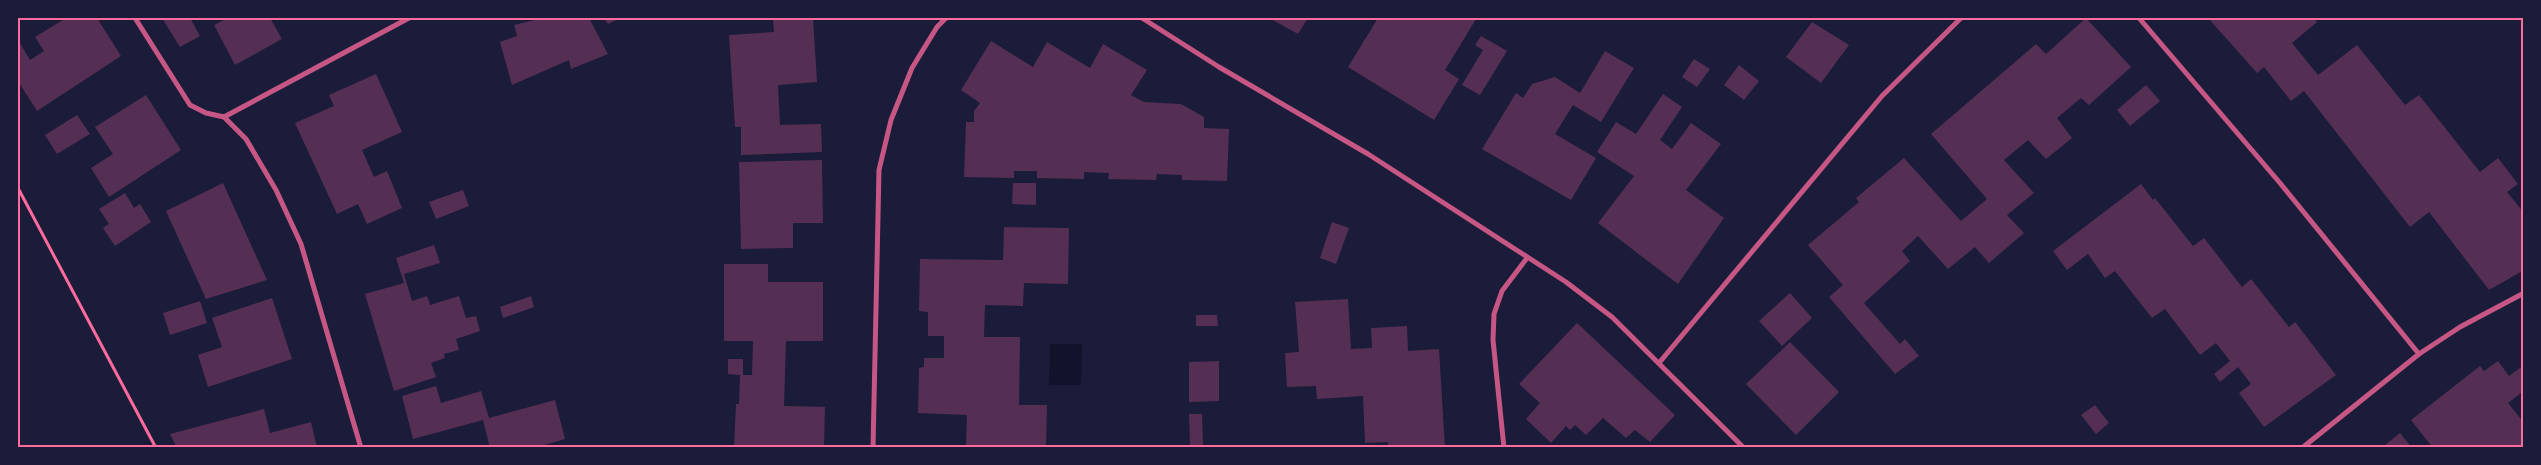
<svg xmlns="http://www.w3.org/2000/svg" width="2541" height="465" viewBox="0 0 2541 465" font-family="Signika,sans-serif">
<style>
.water{fill:#12122b}
.building{fill:#542f53}
.lines{fill:none;stroke-linecap:round;stroke-linejoin:round}
.path{stroke:#ff6b9d;stroke-width:3}
.minor{stroke:#c65784;stroke-width:5}
.neatline{fill:none;stroke:#ff6b9d;stroke-width:2}
</style>
<rect width="100%" height="100%" fill="#1b1b3a"/>
<polygon class="water" points="1050,344 1082,344 1081,385 1049,385"/>
<g class="building">
<polygon points="66,18 97,18 121,56 37,111 18,81 18,40 30,60 44,51 35,37"/>
<polygon points="162,18 190,18 200,36 180,47"/>
<polygon points="228,18 270,18 282,39 235,65 214,25"/>
<polygon points="543,18 589,18 608,54 571,69 569,60 512,85 500,42 517,36 514,25"/>
<polygon points="604,18 621,18 608,24"/>
<polygon points="773,18 813,18 817,82 778,85 780,125 821,124 822,152 741,155 741,127 735,127 729,35 774,32"/>
<polygon points="1269,18 1308,18 1298,34"/>
<polygon points="1378,18 1473,18 1476,19 1445,70 1459,79 1434,120 1348,67"/>
<polygon points="2086,18 2131,67 2089,105 2081,98 2057,118 2072,138 2046,159 2028,140 2004,160 2034,193 2007,215 2024,233 1989,263 1975,247 1948,269 1918,236 1902,251 1910,261 1864,303 1900,344 1905,339 1919,356 1895,374 1829,297 1843,285 1808,245 1859,202 1856,198 1904,158 1961,221 1987,199 1931,134 2036,44 2046,54"/>
<polygon points="2208,18 2313,18 2317,22 2292,43 2318,75 2357,45 2405,105 2419,95 2480,172 2498,158 2518,184 2507,192 2524,213 2524,270 2489,290 2429,212 2410,227 2304,91 2291,101 2264,67 2257,73"/>
<polygon points="1812,22 1849,45 1821,83 1786,57"/>
<polygon points="1481,36 1507,51 1480,95 1462,85 1483,50 1475,45"/>
<polygon points="991,41 1033,67 1047,42 1090,68 1103,44 1147,70 1131,95 1144,102 1181,104 1204,117 1204,128 1229,129 1227,181 1182,180 1182,175 1157,174 1156,180 1108,179 1109,173 1084,172 1084,179 1037,178 1037,171 1014,171 1014,178 964,177 966,122 974,122 974,111 980,103 961,90"/>
<polygon points="1605,51 1634,68 1601,122 1573,105 1555,134 1596,158 1571,200 1482,149 1516,93 1523,98 1532,84 1555,77 1580,93"/>
<polygon points="1694,59 1710,69 1697,87 1682,77"/>
<polygon points="1739,65 1759,81 1744,100 1724,85"/>
<polygon points="376,74 402,132 362,150 374,177 387,171 402,208 367,224 358,204 337,214 295,123 334,106 329,95"/>
<polygon points="2146,85 2160,101 2130,126 2117,110"/>
<polygon points="1663,94 1682,107 1660,140 1672,149 1691,123 1721,144 1686,190 1724,218 1678,284 1598,223 1634,176 1597,152 1616,122 1636,134"/>
<polygon points="146,95 181,150 109,197 91,168 113,154 95,127"/>
<polygon points="77,115 90,134 57,154 45,135"/>
<polygon points="822,160 823,223 793,223 793,248 741,249 739,162"/>
<polygon points="223,183 267,280 206,299 166,211"/>
<polygon points="1013,183 1036,183 1036,205 1012,204"/>
<polygon points="2141,184 2153,200 2155,198 2193,246 2204,238 2242,287 2251,279 2289,327 2295,322 2336,375 2264,427 2239,393 2251,384 2238,367 2220,382 2214,374 2230,361 2216,343 2200,355 2165,309 2152,318 2115,271 2105,278 2088,254 2067,270 2053,251"/>
<polygon points="463,190 469,206 436,219 429,202"/>
<polygon points="125,193 134,208 140,204 151,222 115,246 103,228 109,224 99,209"/>
<polygon points="1332,222 1349,228 1336,264 1320,258"/>
<polygon points="1004,227 1069,228 1068,284 1024,283 1023,306 985,305 984,337 1020,337 1019,405 1047,405 1046,448 971,448 966,446 967,415 918,413 919,368 924,367 924,358 944,358 944,336 928,336 928,312 919,311 920,259 1003,260"/>
<polygon points="434,245 440,263 404,274 412,301 427,296 430,305 459,296 466,318 476,316 480,331 456,339 459,350 444,354 445,358 431,363 436,377 394,391 365,294 404,283 396,258"/>
<polygon points="724,264 768,264 768,282 823,282 823,341 786,341 784,406 825,407 824,448 734,448 736,404 739,404 740,375 728,374 728,359 743,359 743,375 752,375 753,341 724,341"/>
<polygon points="1790,293 1812,318 1782,346 1759,321"/>
<polygon points="531,296 534,307 503,318 500,307"/>
<polygon points="272,298 292,359 208,387 198,355 222,347 212,318"/>
<polygon points="1348,299 1351,349 1372,348 1371,328 1407,326 1408,351 1439,349 1445,448 1388,448 1388,442 1365,443 1363,396 1317,399 1316,386 1287,387 1285,353 1299,352 1295,302"/>
<polygon points="200,301 207,323 170,335 163,313"/>
<polygon points="1196,315 1217,315 1218,326 1196,326"/>
<polygon points="1577,323 1675,415 1650,442 1635,430 1626,438 1603,418 1586,435 1575,425 1570,430 1566,426 1551,443 1526,419 1540,403 1519,384"/>
<polygon points="1790,342 1839,392 1796,435 1746,384"/>
<polygon points="1219,361 1219,401 1189,402 1189,362"/>
<polygon points="2498,361 2509,376 2524,365 2524,394 2522,392 2508,403 2524,423 2524,448 2433,448 2411,420 2480,366 2484,371"/>
<polygon points="436,386 441,403 481,391 489,418 555,400 565,439 534,448 490,448 483,420 413,439 402,396"/>
<polygon points="2095,405 2109,423 2096,434 2081,415"/>
<polygon points="264,409 270,433 311,422 317,448 177,448 170,434"/>
<polygon points="1189,414 1202,414 1203,445 1190,446"/>
<polygon points="2400,433 2412,448 2381,448 2385,445"/>
</g>
<g class="lines">
<polyline class="path" points="18,188 156,448"/>
<g class="minor">
<polyline points="135,18 190,105 206,113 224,117 246,139 276,190 301,244 361,448"/>
<polyline points="1142,18 1219,67 1368,154 1566,282 1612,317 1744,448"/>
<polyline points="2139,18 2280,183 2419,354"/>
<polyline points="224,117 409,18"/>
<polyline points="1659,363 1882,96 1961,18"/>
<polyline points="873,448 879,170 891,120 912,68 937,27 946,18"/>
<polyline points="1504,448 1493,340 1494,314 1502,291 1527,258"/>
<polyline points="2302,448 2419,354 2460,327 2524,293"/>
</g>
</g>
<rect width="2541" height="465" fill="none" stroke="#1b1b3a" stroke-width="38"/>
<rect x="19" y="19" width="2503" height="427" class="neatline"/>
</svg>
